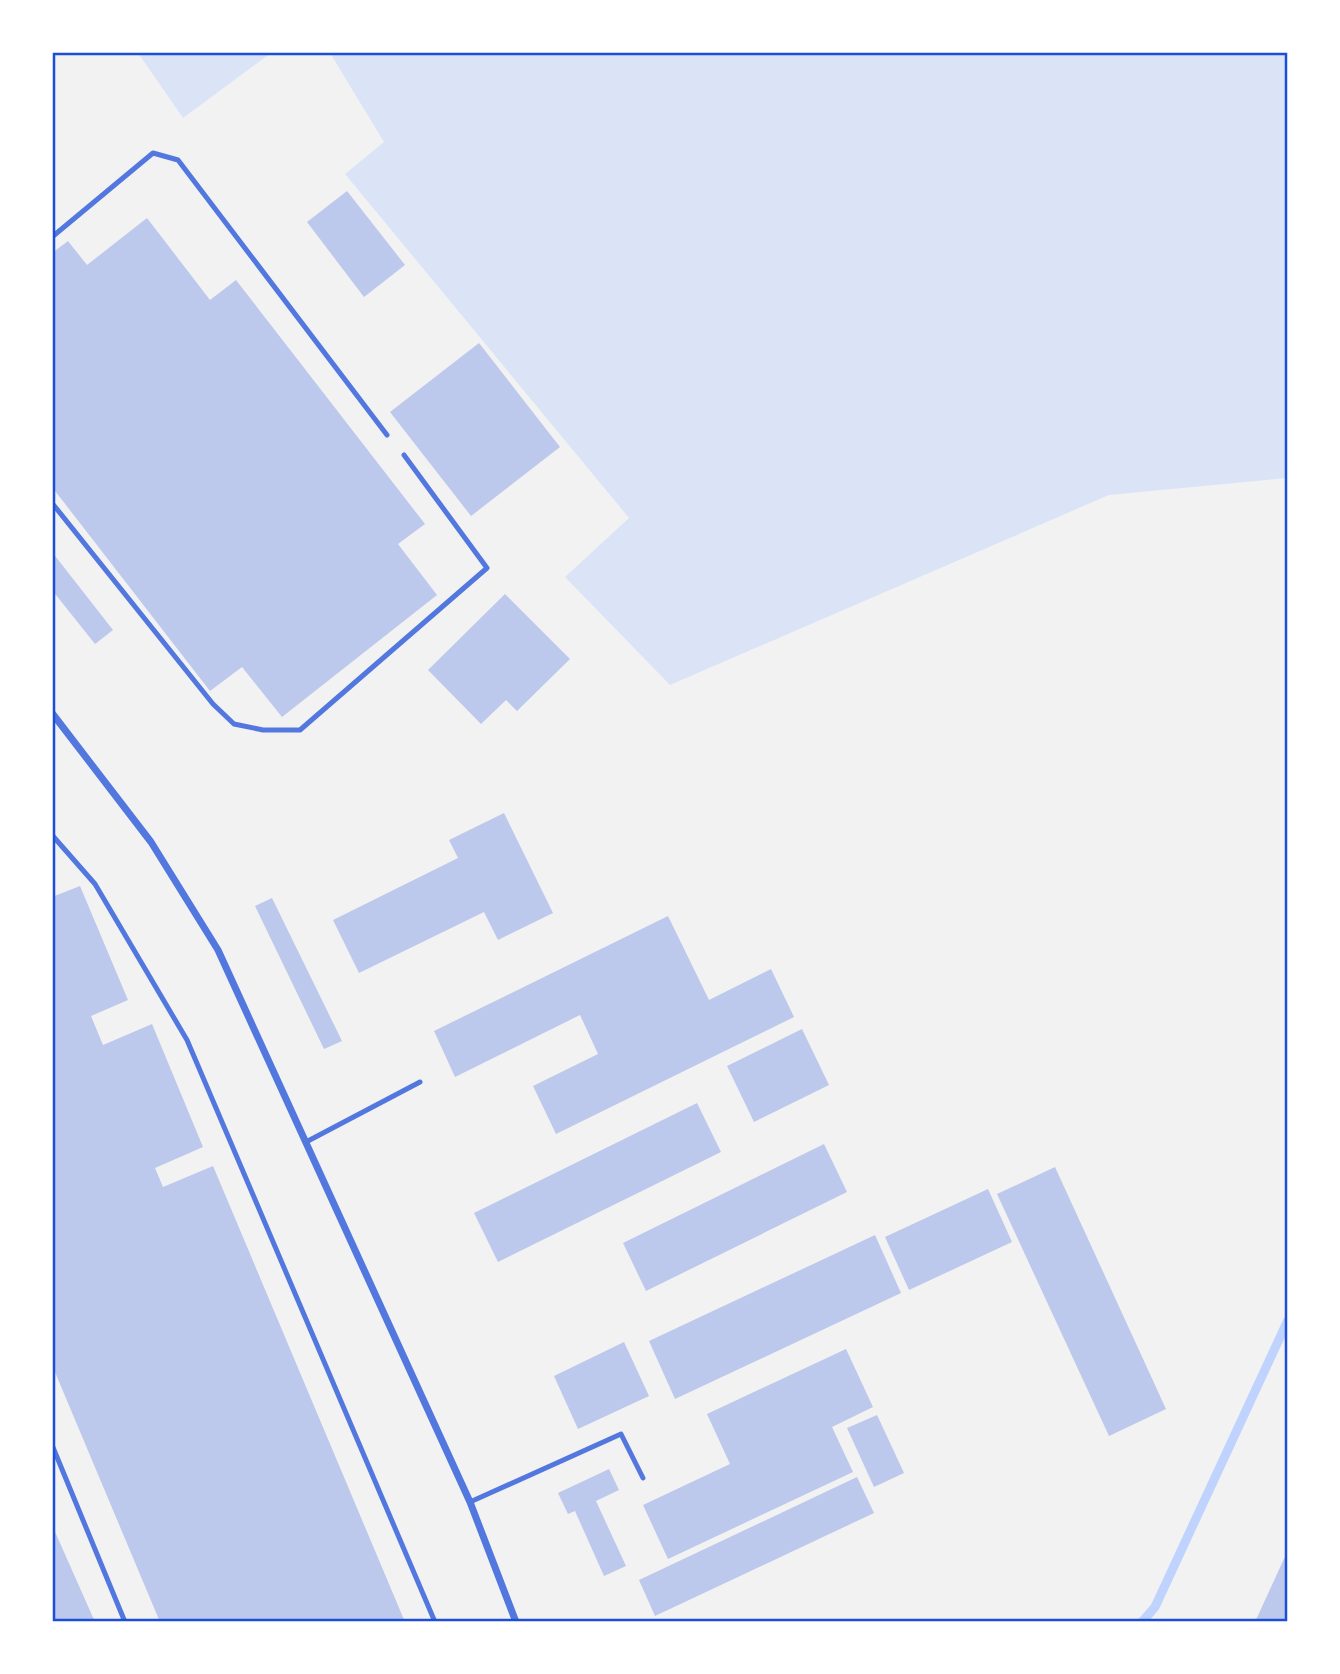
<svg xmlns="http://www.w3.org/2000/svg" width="1340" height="1674" viewBox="0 0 1340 1674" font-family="Helvetica,sans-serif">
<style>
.green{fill:#dbe4f7}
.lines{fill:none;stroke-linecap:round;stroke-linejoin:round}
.stream{stroke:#bfd3fe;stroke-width:9}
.building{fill:#bdc9ec}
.service{stroke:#5277de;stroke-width:5}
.minor{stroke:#5277de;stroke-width:7}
.neatline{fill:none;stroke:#1d4ed8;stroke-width:2.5}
</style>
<rect width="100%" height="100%" fill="#f2f2f2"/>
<g class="green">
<polygon points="138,53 137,53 271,53 183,118"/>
<polygon points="330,53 1287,53 1287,478 1109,495 670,685 565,577 629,518 345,174 384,142"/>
</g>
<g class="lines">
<polyline class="stream" points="1142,1622 1155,1607 1288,1320"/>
</g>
<g class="building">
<polygon points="347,191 405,265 364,297 307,222"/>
<polygon points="147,218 210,300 236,280 425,524 398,544 437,595 282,717 242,667 210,691 52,487 52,253 68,241 87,265"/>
<polygon points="479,343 560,447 471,516 390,412"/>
<polygon points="52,552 113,630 95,644 52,590"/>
<polygon points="505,594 570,659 517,711 506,700 481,724 428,670"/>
<polygon points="504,813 553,913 498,940 484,912 359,973 333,920 458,858 449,840"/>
<polygon points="80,886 128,1000 91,1016 103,1045 152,1024 203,1147 155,1168 163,1187 213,1166 405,1622 160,1622 52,1365 52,897"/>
<polygon points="272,898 342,1041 324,1049 255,906"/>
<polygon points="668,916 709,1000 771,969 794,1017 556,1134 533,1086 598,1054 580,1015 455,1077 434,1031"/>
<polygon points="802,1029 829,1085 754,1122 727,1066"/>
<polygon points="697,1103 721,1152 498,1262 474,1213"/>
<polygon points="824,1144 847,1192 646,1291 623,1243"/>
<polygon points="1055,1167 1166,1409 1109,1436 997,1194"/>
<polygon points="988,1189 1012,1242 909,1290 885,1237"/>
<polygon points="875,1235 901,1293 675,1399 649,1341"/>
<polygon points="624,1342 649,1396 578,1429 554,1376"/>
<polygon points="846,1349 873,1407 832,1427 853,1472 668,1559 643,1505 730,1464 707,1414"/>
<polygon points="877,1415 904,1473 874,1487 847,1428"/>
<polygon points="609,1469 619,1490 596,1501 626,1566 604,1576 575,1511 568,1514 558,1493"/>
<polygon points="857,1477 874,1513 655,1616 639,1580"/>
<polygon points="52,1525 95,1622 52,1622"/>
<polygon points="1288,1550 1288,1622 1255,1622"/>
</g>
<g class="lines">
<g class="service">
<polyline points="52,237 153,153 178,160 387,435"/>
<polyline points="52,503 213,704 234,724 263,730 300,730 487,568 404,455"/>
<polyline points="52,835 95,884 187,1040 435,1622"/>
<polyline points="306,1142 420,1082"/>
<polyline points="52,1445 125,1622"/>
<polyline points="470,1502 621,1434 643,1478"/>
</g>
<polyline class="minor" points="52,713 151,842 218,950 470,1502 516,1622"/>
</g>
<rect width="1340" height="1674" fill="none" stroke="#ffffff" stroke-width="108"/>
<rect x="54" y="54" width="1232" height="1566" class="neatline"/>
</svg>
